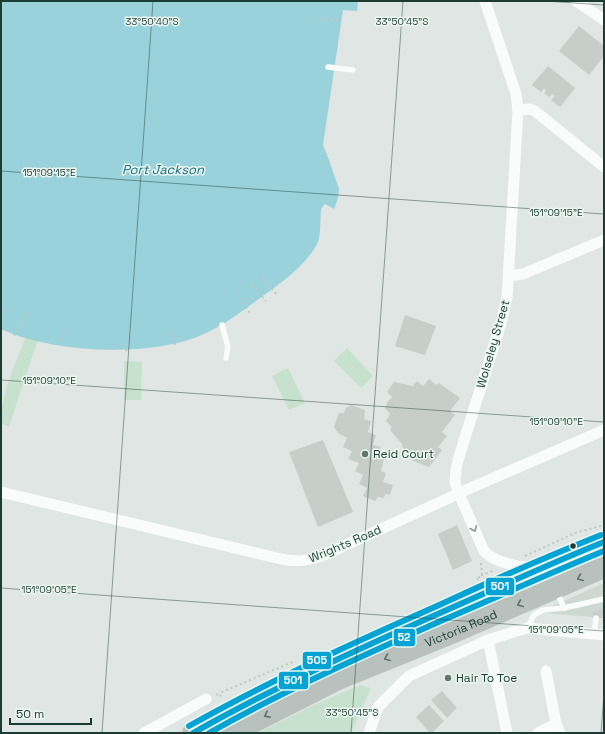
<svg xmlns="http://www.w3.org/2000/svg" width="605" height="734" viewBox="0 0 605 734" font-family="'Space Grotesk',sans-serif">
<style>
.built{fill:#cdd8d3}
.green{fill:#c6e2ce}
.water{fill:#9ad2db}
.building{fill:#c7ceca}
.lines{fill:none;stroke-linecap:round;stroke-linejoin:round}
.highway-casing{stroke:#bac4c0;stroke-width:22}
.path{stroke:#bdc8c5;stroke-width:2;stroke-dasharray:2 3;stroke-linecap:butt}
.lane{stroke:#fafbfb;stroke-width:5.5}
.street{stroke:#fafbfb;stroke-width:11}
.highway{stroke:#b8c1be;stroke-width:20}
.bus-1-casing{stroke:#ecf7f1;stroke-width:9}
.bus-2-casing{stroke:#ecf7f1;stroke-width:9}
.bus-3-casing{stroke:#ecf7f1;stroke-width:9}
.bus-1{stroke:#04a3d3;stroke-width:6}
.bus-2{stroke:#04a3d3;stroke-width:6}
.bus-3{stroke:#04a3d3;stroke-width:6}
.oneway{stroke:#8b9b96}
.oneway2{stroke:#5a716a}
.ticks{fill:none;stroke:#1c3b32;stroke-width:1;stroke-opacity:0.45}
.poi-dot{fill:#617770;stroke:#ecf7f1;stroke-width:1.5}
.bus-dot{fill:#1c3b32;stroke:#ecf7f1;stroke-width:1.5}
.labels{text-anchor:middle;stroke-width:3;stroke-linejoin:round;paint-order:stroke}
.street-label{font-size:12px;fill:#1c3b32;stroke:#ecf7f1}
.poi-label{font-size:12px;fill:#1c3b32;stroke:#ecf7f1;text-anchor:start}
.water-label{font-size:13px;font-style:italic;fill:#116b7c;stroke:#ecf7f1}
.ticks-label{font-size:10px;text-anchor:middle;fill:#1c3b32;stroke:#ecf7f1;stroke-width:3;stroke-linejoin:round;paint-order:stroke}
.line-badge{stroke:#ecf7f1;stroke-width:1.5}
.badge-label{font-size:11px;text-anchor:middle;font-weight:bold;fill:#fff}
</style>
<rect width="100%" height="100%" fill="#e0e6e3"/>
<polygon class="built" points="604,583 604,618 546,613 546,609"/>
<g class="green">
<path d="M27,334L39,336L9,427L1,423C1,394 16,361 27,334Z"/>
<polygon points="347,348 373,376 361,388 334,361"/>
<polygon points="124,361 142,362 141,400 124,400"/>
<polygon points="288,368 305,403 289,410 272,376"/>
<polygon points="360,685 371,688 351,733 258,733 310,707"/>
</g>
<path class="water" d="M1,1H358L357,11L343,10L323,145L329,160L339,189L338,198L334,209L325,204L321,209C320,217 321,235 318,242C307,264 284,281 264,295C243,311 222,327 197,337C145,357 52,353 1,329Z"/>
<g class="building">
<polygon points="579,26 604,46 604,56 589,75 559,51"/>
<polygon points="548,66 575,88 560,107 551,100 555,96 552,94 549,97 544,93 546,91 544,88 541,92 532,85"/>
<polygon points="405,315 436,326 425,355 395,346"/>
<polygon points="429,379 436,385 439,383 460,398 450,411 455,415 442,432 447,436 438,447 442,450 429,467 411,460 403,450 402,444 390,430 392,427 386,421 390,414 385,408 388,401 392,397 387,392 394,382 413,386 417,381 423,386"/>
<polygon points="351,405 365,410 364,419 371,421 368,432 376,435 373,445 381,447 378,457 384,459 381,471 386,473 383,482 393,485 390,495 385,494 384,498 378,497 375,501 363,496 367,488 359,484 363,475 355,471 359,463 348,459 352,451 343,447 347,438 338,433 334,427 338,415 340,413 344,413 346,408"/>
<polygon points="323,440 353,512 318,527 289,452"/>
<polygon points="457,525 472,561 453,570 438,534"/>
<polygon points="604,608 604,618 594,617 592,613"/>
<polygon points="442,691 457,708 447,718 431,700"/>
<polygon points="429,705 444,721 432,733 430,733 416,717"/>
</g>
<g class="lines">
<defs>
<g id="highway">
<path d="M193,733C265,691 341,657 417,623C479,596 541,567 604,542"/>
<path id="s1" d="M232,733L338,679L454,632L604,567"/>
</g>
</defs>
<use href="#highway" class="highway-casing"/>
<g class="path">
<polyline points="316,19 338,20"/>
<polyline points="262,277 277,295"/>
<polyline points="252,285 266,301"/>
<polyline points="238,294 250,313"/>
<polyline points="1,317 7,307"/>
<polyline points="173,333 175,346"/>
<polyline points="14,336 28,310"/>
<polyline points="63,341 64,327"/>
<polyline points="126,351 130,328"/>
<polyline points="525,556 575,533 604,525"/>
<polyline points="481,563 482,575"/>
<polyline points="478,580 477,578 478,576 480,578 482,575 495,570"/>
<polyline points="216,695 218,694 219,696 222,695 222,692 295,661"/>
</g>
<g class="lane">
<polyline points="328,67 353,70"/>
<polyline points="222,325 228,347 226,358"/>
<polyline points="557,592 564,608"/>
<polyline points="527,628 534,615 543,610 564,608 604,599"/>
<polyline points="594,634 596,618"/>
</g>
<g class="street">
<path d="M485,1L516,94L518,110L507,298L501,323L458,460L456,470L455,482L459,494L484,551C497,564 516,565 534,569"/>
<polyline points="576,1 604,20"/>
<polyline points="518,110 530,109 535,111 604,167"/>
<polyline points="509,276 523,274 604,240"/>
<path d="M1,492L281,559C297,562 309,561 324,555L449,498L466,490L604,430"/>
<polyline points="488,640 507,733"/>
<polyline points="546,671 556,724 560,733"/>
<polyline points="144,733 206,699"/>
<polyline points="369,733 378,707 409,676 488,640 527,628 604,635"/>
<polyline points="538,733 556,724"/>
</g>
<use href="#highway" class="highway"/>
<defs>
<path id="bus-1" d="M193,733C273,688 356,650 440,613C495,589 549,564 604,542"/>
<path id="bus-2" d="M209,733C285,690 364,655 443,620C497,597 550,573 604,551"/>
<path id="bus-3" d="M189,726C269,681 353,643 437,606C491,581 546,557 601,535"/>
</defs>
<use href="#bus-1" class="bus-1-casing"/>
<use href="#bus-2" class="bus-2-casing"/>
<use href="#bus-3" class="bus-3-casing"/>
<use href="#bus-1" class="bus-1"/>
<use href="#bus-2" class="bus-2"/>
<use href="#bus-3" class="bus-3"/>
</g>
<defs><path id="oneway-chevron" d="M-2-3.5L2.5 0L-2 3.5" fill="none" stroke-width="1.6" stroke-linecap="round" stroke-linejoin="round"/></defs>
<use class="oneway" href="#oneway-chevron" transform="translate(474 529) rotate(67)"/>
<g class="oneway2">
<use href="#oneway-chevron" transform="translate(580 578) rotate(157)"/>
<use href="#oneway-chevron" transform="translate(520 604) rotate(157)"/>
<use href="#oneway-chevron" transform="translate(387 658) rotate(158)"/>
<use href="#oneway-chevron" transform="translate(267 715) rotate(153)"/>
</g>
<path class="ticks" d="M545,1L604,5M1,171L604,214M1,380L604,422M1,588L604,631M102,733L153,1M351,733L403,1M601,733L604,694"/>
<g class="poi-dot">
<circle cx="365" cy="454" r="4"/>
<circle cx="448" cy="678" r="4"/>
</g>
<circle class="bus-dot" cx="573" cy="546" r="3.5"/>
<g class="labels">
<g class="street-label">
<text transform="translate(493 344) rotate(-74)" y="4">Wolseley Street</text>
<text transform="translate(345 544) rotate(-23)" y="4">Wrights Road</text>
<text dy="4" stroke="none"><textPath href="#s1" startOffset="252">Victoria Road</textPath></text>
</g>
<g class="poi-label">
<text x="373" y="458">Reid Court</text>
<text x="456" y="682">Hair To Toe</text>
</g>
<g class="water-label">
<text x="163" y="174">Port Jackson</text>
</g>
</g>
<g class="ticks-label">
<text x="152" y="25">33°50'40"S</text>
<text x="402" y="25">33°50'45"S</text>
<text x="49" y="176">151°09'15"E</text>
<text x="556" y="216">151°09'15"E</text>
<text x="49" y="384">151°09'10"E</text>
<text x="556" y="425">151°09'10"E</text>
<text x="49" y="593">151°09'05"E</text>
<text x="556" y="633">151°09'05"E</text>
<text x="352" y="716">33°50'45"S</text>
</g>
<g class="line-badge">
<rect x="485" y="577" width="30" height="19" rx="4" fill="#04a3d3"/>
<rect x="393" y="628" width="23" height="19" rx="4" fill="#04a3d3"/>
<rect x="302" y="651" width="30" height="19" rx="4" fill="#04a3d3"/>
<rect x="278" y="671" width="31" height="19" rx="4" fill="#04a3d3"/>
</g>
<g class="badge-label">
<text x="500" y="590">501</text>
<text x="404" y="641">52</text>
<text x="317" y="664">505</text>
<text x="293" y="684">501</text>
</g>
<rect width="605" height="734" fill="none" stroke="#1c3b32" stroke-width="4"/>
<path d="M10 718v6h81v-6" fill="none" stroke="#1c3b32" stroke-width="2"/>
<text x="16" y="718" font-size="12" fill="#1c3b32" stroke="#ecf7f1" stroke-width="3" paint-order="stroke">50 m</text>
</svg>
